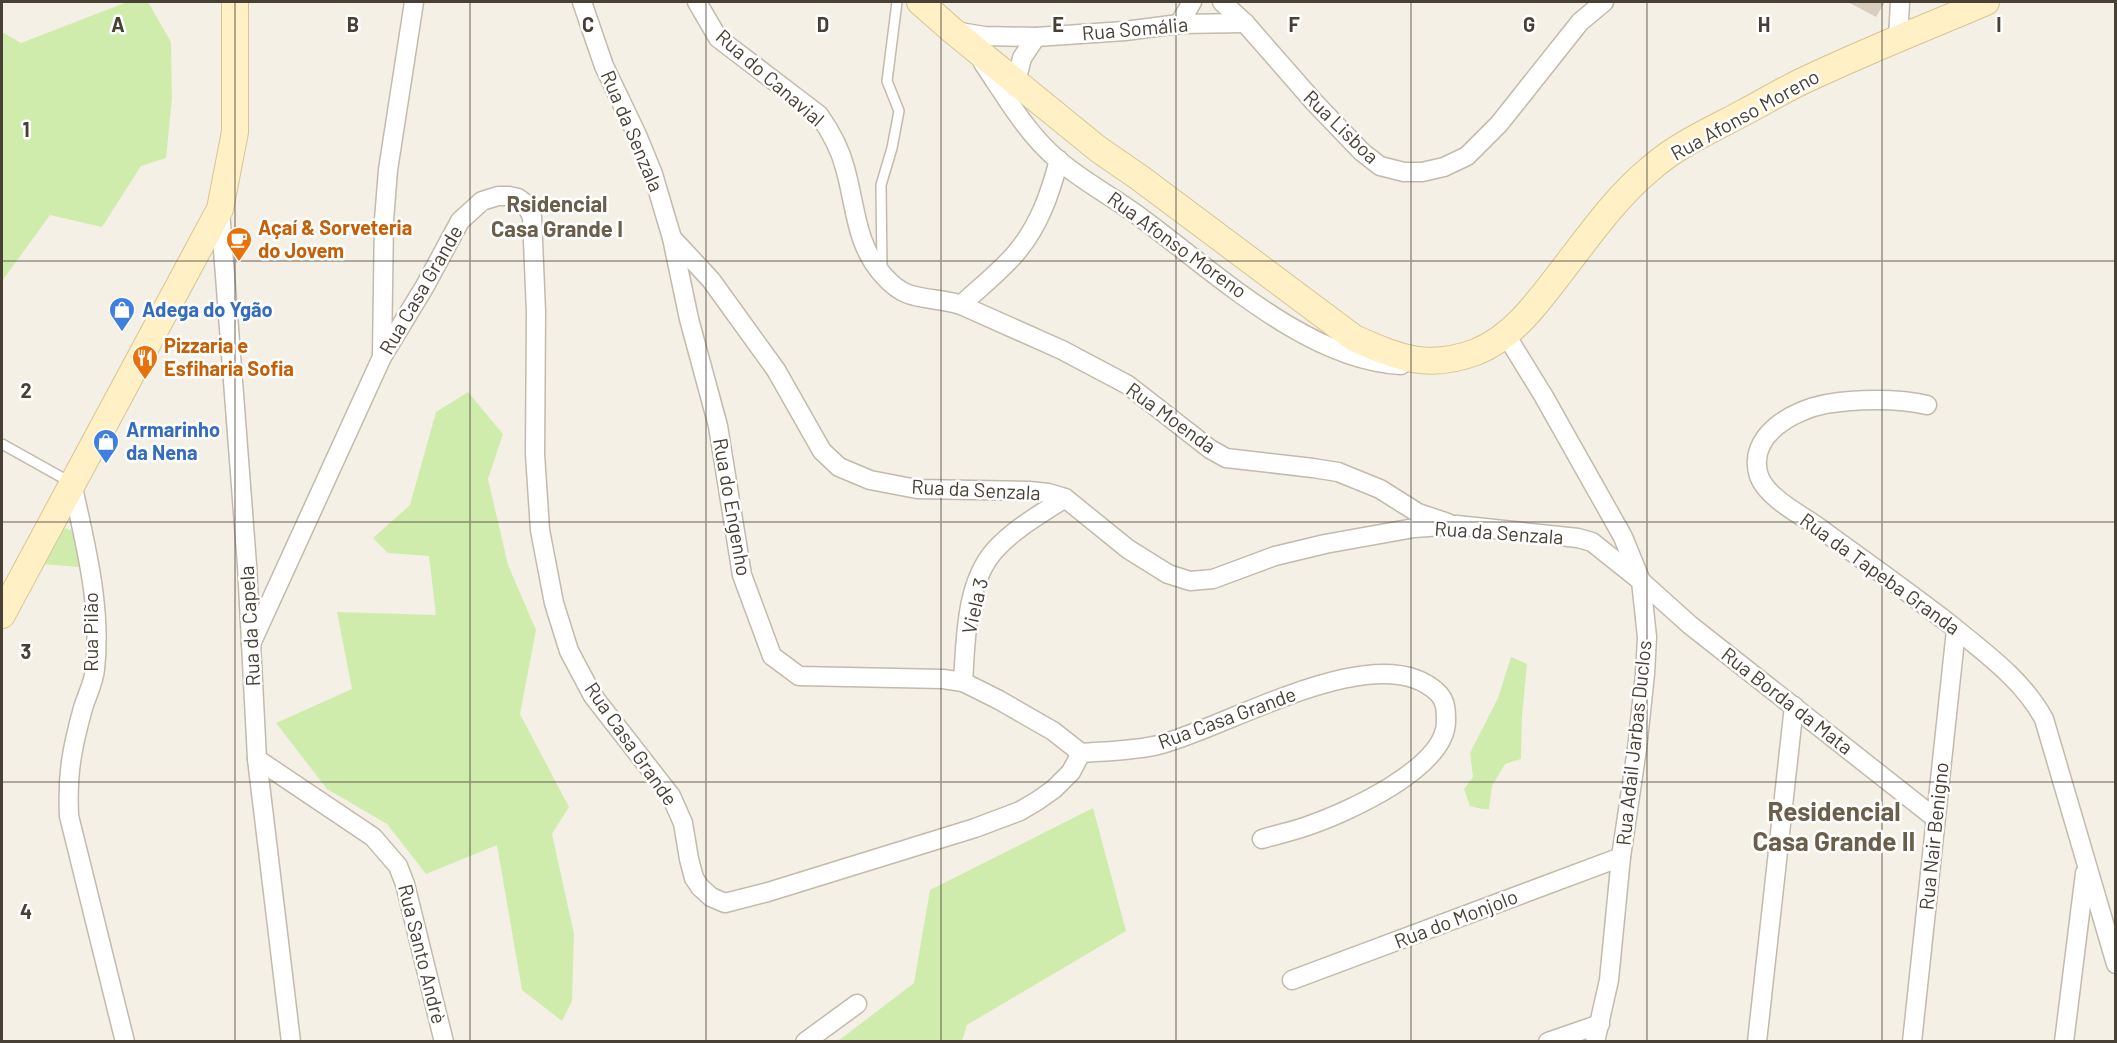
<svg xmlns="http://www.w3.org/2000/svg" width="2117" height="1043" viewBox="0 0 2117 1043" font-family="Barlow,sans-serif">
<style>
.green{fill:#d0ecac}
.building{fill:#dacebe}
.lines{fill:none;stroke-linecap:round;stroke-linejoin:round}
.service-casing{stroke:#c3baab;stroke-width:12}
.minor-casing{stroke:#c3baab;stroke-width:21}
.secondary-casing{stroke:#d8c493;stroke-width:28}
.service{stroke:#fff;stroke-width:9}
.minor{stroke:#fff;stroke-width:18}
.secondary{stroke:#fff0c5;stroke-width:26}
.grid{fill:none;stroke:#484035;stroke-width:1.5;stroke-opacity:0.55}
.labels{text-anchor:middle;stroke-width:5;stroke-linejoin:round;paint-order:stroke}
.street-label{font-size:20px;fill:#484035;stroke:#fff}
.food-label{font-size:20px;font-weight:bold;fill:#c56008;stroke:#fff;text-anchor:start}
.shop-label{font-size:20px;font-weight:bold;fill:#366cbe;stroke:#fff;text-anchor:start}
.quarter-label{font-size:22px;font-weight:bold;fill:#6b5e4b;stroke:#fff}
.district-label{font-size:26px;font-weight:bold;fill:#6b5e4b;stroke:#fff}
.grid-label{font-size:20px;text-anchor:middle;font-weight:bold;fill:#484035;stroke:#fff;stroke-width:5;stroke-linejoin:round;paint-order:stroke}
</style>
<rect width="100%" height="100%" fill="#f4f0e6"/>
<g class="green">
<polygon points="127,2 148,2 171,42 172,98 166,158 141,166 102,227 50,215 2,281 2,32 21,43"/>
<polygon points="468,392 503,434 488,479 508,565 536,630 520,714 569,807 552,834 574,934 572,1001 562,1021 522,990 497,845 426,874 387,824 327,789 276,723 352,689 337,612 436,615 429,556 388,553 373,538 410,505 436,412"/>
<polygon points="59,527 75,531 79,567 42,564"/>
<polygon points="1511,657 1527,664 1522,716 1521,759 1505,764 1492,786 1489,809 1482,809 1470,806 1464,789 1473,777 1470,753 1498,698"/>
<polygon points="1093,808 1126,931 967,1025 962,1041 838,1041 914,983 930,890"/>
</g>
<polygon class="building" points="1848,2 1885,2 1876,17"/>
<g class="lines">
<defs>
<g id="service">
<polyline points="882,270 881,185 892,148 899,111 887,81 897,2"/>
<polyline points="2,444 70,482"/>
</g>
<g id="minor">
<polyline points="582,2 604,66 637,135 653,174 663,208 672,238 689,319 718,426 742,575 772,656 799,676 943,679 963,682 999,700 1053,731 1081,753"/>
<path d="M697,2L718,38L819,115C831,132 840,148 845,168C856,206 855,244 883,275C890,283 897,290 908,294C925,300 944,299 961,305L1062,350L1128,385L1210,449L1226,458L1313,468L1338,472L1380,489L1418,513L1448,523"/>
<polyline points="1222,2 1245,23 1314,102 1362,152 1380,166 1404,172 1422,172 1444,167 1467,156 1499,124 1580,22 1604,2"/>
<polyline points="1179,24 1192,2"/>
<polyline points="954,31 984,36 1036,37 1125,31 1179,24 1245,23"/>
<polyline points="1898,38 1900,2"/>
<path d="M983,63C1006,97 1027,134 1058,160C1085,183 1117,199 1144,220C1217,274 1308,360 1401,365"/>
<polyline points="1016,82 1022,58 1036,37"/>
<polyline points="220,210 247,565 257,759 291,1042"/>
<polyline points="672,238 711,280 776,370 822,451 839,467 870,480 917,489 1029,491 1048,493 1065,498 1128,549 1168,574 1190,581 1213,579 1275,556 1325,544 1414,528 1457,525 1578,538 1592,542 1641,581 1690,625 1935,818"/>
<path d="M961,305C979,288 1000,272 1016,253C1039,226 1050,194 1059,160"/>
<polyline points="1506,335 1543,395 1623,537 1641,581 1647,637 1645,674 1637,749 1621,857 1609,980 1595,1042"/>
<polyline points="382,355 384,220 388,170 414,2"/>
<path d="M1927,405C1898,398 1855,399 1826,404C1793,410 1746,436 1759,476C1766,496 1797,513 1814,524C1860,558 1906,590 1951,625C1985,653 2023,680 2044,719L2116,964"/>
<path d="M72,483C85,543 102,607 95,669C94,682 87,695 83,708C72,748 67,773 69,816L125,1042"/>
<polyline points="251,644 382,357 425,286 460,221 482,201 498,196 509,196 518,198 525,203 532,217 536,312 535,454 540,530 554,603 569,651 593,696 671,796 683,823 689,859 694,878 700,887 711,897 725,903 768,892 975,828 1020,811 1037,801 1054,789 1071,772 1081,753"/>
<path d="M963,682C966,639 965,584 995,550C1015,528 1041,514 1065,498"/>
<path d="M1081,753C1107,751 1133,751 1158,745C1225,729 1379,634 1438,693C1446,701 1446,710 1446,722C1445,768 1348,812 1310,825C1295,831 1278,834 1262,839"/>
<polyline points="257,759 373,837 398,866 405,884 444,1042"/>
<polyline points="1292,980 1621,857"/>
<polyline points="805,1042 857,1004"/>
<polyline points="1548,1042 1600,1024"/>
<polyline points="1757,1042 1794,706"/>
<polyline points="1912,1042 1956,630"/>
<polyline points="2064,1042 2085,873"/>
</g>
<g id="secondary">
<path d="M920,2L953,31L1098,149L1140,178L1354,338C1399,358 1428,370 1476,352C1513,337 1538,302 1561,272C1589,236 1615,198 1650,169C1677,145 1711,130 1743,113C1764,102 1785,89 1807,79C1866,51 1927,27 1986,2"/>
<polyline points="2,615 220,209 235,132 235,2"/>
</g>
</defs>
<use href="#service" class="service-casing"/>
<use href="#minor" class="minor-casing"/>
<use href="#secondary" class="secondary-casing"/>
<use href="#service" class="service"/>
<use href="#minor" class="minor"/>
<use href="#secondary" class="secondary"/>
</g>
<path class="grid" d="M235,2V1042M470,2V1042M706,2V1042M941,2V1042M1176,2V1042M1411,2V1042M1647,2V1042M1882,2V1042M2,261H2116M2,522H2116M2,782H2116"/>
<defs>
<symbol id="cafe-pin" viewBox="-11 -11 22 30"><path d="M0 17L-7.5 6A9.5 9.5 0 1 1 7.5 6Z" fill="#e8710a" stroke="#fff"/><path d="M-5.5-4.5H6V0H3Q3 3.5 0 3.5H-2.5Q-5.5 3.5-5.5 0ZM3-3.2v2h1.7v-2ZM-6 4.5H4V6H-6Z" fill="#fff"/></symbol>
<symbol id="shop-pin" viewBox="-11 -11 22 30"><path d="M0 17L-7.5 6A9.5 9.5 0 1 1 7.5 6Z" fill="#3f7fe0" stroke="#fff"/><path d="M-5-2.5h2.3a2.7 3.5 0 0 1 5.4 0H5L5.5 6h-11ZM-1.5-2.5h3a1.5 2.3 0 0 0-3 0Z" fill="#fff"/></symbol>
<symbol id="restaurant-pin" viewBox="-11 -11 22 30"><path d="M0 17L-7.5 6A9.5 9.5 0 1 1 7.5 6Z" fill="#e8710a" stroke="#fff"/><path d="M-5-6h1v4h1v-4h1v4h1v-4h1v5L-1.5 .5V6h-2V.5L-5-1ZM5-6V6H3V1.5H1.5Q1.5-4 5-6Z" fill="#fff"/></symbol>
</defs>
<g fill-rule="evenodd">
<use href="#cafe-pin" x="224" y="225" width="30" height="40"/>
<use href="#shop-pin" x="107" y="295" width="30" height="40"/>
<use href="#restaurant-pin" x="130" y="343" width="30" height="40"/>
<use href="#shop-pin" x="91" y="427" width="30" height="40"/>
</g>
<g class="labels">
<g class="street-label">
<text transform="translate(1135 29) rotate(-5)" y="7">Rua Somália</text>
<text transform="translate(770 78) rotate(41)" y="7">Rua do Canavial</text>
<text transform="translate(1745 115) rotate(-29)" y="7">Rua Afonso Moreno</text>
<text transform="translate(1341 127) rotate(44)" y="7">Rua Lisboa</text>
<text transform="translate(632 131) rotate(67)" y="7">Rua da Senzala</text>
<text transform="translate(1177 245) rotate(36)" y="7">Rua Afonso Moreno</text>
<text transform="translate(421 290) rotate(-60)" y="7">Rua Casa Grande</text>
<text transform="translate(1171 418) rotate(36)" y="7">Rua Moenda</text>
<text transform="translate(976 490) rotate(3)" y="7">Rua da Senzala</text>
<text transform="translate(732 507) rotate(80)" y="7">Rua do Engenho</text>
<text transform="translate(1499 533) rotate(4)" y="7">Rua da Senzala</text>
<text transform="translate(1880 574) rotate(36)" y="7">Rua da Tapeba Granda</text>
<text transform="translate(975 606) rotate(-77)" y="7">Viela 3</text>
<text transform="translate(250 626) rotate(-93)" y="7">Rua da Capela</text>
<text transform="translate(91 632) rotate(-90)" y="7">Rua Pilão</text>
<text transform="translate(1787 701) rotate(38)" y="7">Rua Borda da Mata</text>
<text transform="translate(1227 718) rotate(-20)" y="7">Rua Casa Grande</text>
<text transform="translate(1634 743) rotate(-84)" y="7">Rua Adail Jarbas Duclos</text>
<text transform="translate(631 744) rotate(55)" y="7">Rua Casa Grande</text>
<text transform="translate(1934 836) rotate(-84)" y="7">Rua Nair Benigno</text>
<text transform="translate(1456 919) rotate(-21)" y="7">Rua do Monjolo</text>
<text transform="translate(422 954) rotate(76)" y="7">Rua Santo Andrè</text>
</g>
<g class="food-label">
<text x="258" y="235">Açaí &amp; Sorveteria<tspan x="258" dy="23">do Jovem</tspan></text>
<text x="164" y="353">Pizzaria e<tspan x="164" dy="23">Esfiharia Sofia</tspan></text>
</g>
<g class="shop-label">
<text x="142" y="317">Adega do Ygão</text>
<text x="126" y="437">Armarinho<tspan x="126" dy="23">da Nena</tspan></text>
</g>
<g class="quarter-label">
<text x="557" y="212">Rsidencial<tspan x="557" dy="25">Casa Grande I</tspan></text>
</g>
<g class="district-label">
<text x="1834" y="821">Residencial<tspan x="1834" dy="30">Casa Grande II</tspan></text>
</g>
</g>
<g class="grid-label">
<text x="118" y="32">A</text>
<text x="353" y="32">B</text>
<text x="588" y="32">C</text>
<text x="823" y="32">D</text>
<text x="1058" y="32">E</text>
<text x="1294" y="32">F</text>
<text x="1529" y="32">G</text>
<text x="1764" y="32">H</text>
<text x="1999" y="32">I</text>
<text x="26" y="137">1</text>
<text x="26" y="398">2</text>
<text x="26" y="659">3</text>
<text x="26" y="919">4</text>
</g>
<rect width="2117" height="1043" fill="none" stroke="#484035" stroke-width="6"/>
</svg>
